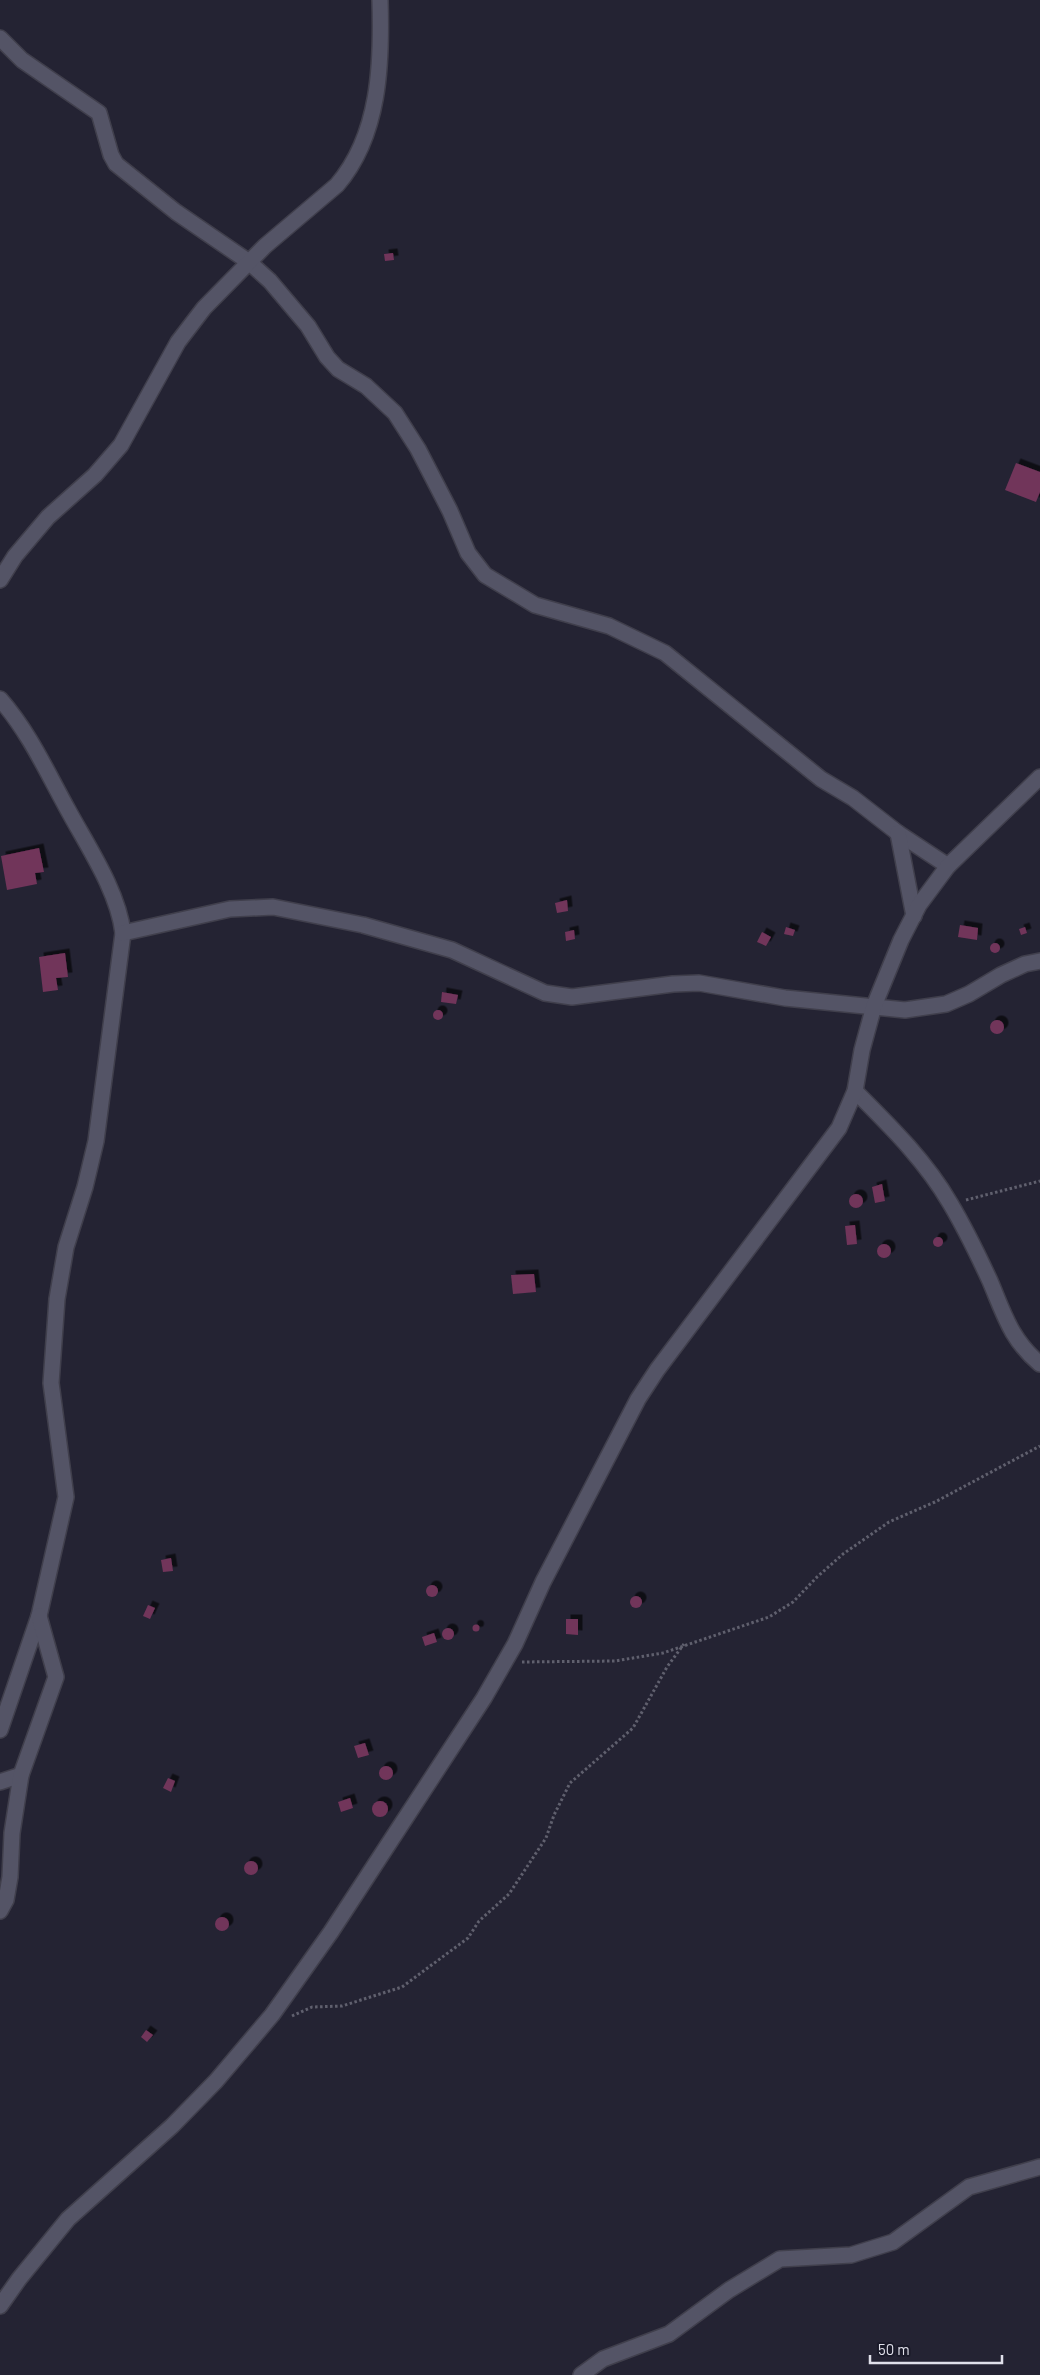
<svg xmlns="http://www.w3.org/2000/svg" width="1040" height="2375" viewBox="0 0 1040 2375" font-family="Barlow,sans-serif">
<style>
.building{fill:#71345a;filter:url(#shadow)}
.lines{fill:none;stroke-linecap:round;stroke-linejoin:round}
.minor-casing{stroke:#403f4c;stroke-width:18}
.path{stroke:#60606e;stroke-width:3;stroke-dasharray:2.5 2.5;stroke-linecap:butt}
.minor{stroke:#545466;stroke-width:15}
</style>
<defs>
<filter id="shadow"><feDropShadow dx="4.5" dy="-4.5" stdDeviation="0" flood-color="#0009"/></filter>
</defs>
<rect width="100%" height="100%" fill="#242333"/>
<g class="building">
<polygon points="393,253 394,260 385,261 384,254"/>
<polygon points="1016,463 1040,472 1040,492 1036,502 1005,490"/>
<polygon points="39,848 44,872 35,873 37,884 7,890 1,856"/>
<polygon points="567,900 568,911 557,913 555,903"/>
<polygon points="960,925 978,928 977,940 958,937"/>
<polygon points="786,927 795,930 793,936 784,934"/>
<polygon points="1025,927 1027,933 1021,935 1019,929"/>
<polygon points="574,930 575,939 566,941 565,932"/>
<polygon points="762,932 771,937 766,946 757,942"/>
<circle cx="995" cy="948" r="5"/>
<polygon points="65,953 68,977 56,978 58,990 43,992 39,957"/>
<polygon points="442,992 458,995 456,1004 441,1002"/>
<circle cx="438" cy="1015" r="5"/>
<circle cx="997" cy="1027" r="7"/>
<polygon points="882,1184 885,1201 875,1203 872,1187"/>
<circle cx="856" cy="1201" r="7"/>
<polygon points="855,1225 857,1244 847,1245 845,1226"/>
<circle cx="938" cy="1242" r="5"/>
<circle cx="884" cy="1251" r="7"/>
<polygon points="534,1274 536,1292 513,1294 511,1275"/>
<polygon points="171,1558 173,1571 163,1572 161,1560"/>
<circle cx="432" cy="1591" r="6"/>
<circle cx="636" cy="1602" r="6"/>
<polygon points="148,1605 155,1608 150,1619 143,1616"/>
<polygon points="566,1619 578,1619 578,1635 566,1634"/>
<circle cx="476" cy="1628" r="3.5"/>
<circle cx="448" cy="1634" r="6"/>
<polygon points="434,1633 437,1642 425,1646 422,1637"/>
<polygon points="365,1743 369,1755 358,1758 354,1746"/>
<circle cx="386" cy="1773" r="7"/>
<polygon points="168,1778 175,1781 171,1792 163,1788"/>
<polygon points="350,1798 353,1808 341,1812 338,1802"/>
<circle cx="380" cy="1809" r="8"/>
<circle cx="251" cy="1868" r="7"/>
<circle cx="222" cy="1924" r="7"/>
<polygon points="146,2030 153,2035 147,2042 141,2037"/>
</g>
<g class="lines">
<defs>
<g id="minor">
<polyline points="0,38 22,60 99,113 111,155 116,164 176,212 249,262 270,281 308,326 327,357 338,369 366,386 395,413 418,449 450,511 468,553 485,575 535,605 609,626 665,653 821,779 853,798 898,833 948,866"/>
<path d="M0,580L15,556L48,517L95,475L121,445L178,342L204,308L265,246L337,185C380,135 382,63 380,0"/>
<path d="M0,699C29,732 47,772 68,810C88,847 118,891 123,933L96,1141L85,1187L66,1247L57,1299L51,1383L66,1497L39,1616L0,1730"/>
<polyline points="898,833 914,916"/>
<polyline points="123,933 230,909 273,907 363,925 452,950 545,993 572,997 673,984 699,983 785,998 905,1010 946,1004 969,994 1001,975 1025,964 1040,961"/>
<path d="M855,1091C890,1126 925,1160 950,1203C965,1228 978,1255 990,1281C1004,1314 1011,1340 1040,1364"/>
<polyline points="0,1782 21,1775"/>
<polyline points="0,1911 6,1900 10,1877 12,1833 21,1775 56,1677 39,1616"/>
<polyline points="0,2306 19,2279 68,2219 172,2126 216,2081 272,2015 331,1932 484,1698 515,1644 543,1582 638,1399 657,1370 839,1128 855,1091 862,1050 874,1006 901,940 919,905 948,866 1040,777"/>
<polyline points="581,2375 603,2359 669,2334 729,2290 780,2259 851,2255 893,2242 969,2187 1040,2167"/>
</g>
</defs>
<use href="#minor" class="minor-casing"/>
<g class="path">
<polyline points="966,1200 1040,1181"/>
<polyline points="522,1662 615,1661 663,1653 769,1617 793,1602 817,1577 843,1554 889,1522 935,1502 1040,1446"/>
<polyline points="292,2016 312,2007 342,2006 402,1987 468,1938 479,1921 509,1894 546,1838 554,1815 570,1783 633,1728 667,1667 684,1644"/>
</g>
<use href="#minor" class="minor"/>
</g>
<path d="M870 2355v8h132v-8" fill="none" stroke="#e0e0ea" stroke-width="2.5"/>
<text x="878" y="2355" font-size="15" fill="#e0e0ea" stroke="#1a1a29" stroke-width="4" paint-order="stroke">50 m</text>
</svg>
